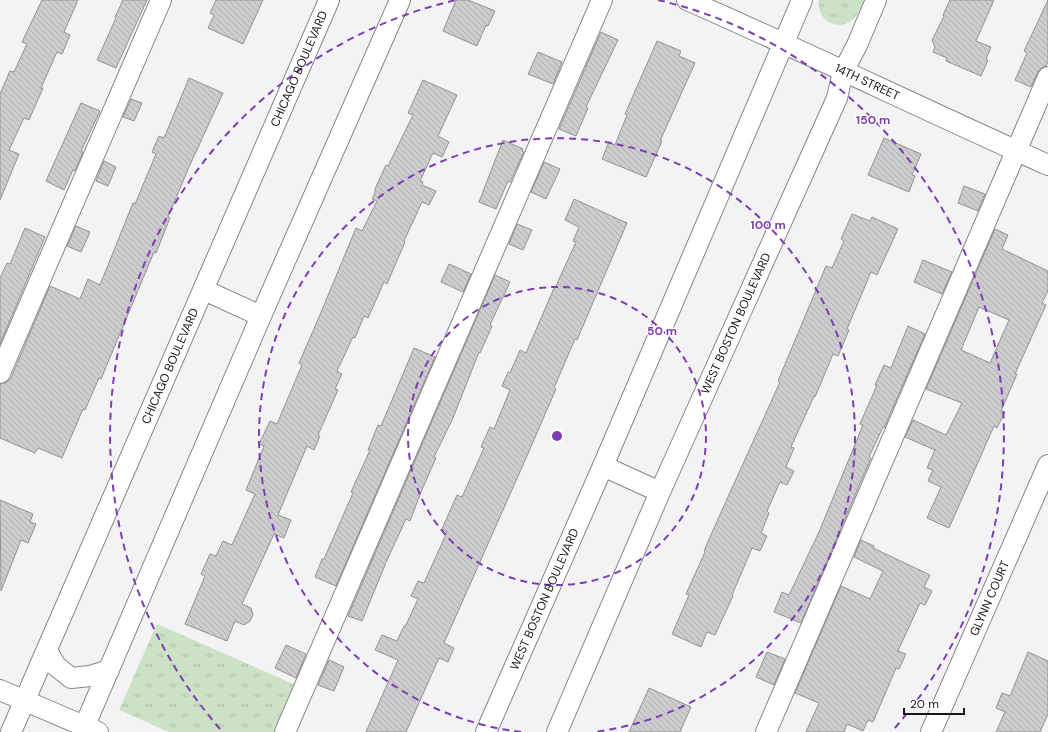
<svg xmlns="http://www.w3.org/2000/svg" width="1048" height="732" viewBox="0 0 1048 732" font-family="'DM Sans',sans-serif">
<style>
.grass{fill:url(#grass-tufts)}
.building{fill:url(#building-back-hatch);stroke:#929193;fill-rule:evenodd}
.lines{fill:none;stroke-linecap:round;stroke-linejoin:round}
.minor-casing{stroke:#868688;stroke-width:22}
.minor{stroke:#fff;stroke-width:20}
.ring{fill:none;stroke:#7d3eb3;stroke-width:2;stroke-dasharray:7 5}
.labels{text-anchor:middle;stroke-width:3;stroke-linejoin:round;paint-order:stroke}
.street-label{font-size:12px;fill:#171718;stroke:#fff}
.centre{fill:#7d3eb3;stroke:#fff;stroke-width:2}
.ring-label{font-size:12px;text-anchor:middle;font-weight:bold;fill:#7d3eb3;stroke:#fff;stroke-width:3;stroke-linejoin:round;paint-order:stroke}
</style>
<defs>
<pattern id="grass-tufts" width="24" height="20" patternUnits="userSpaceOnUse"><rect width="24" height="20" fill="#cce2c4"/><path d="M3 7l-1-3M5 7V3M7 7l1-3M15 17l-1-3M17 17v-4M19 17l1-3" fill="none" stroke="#aec1a8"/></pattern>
<pattern id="building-back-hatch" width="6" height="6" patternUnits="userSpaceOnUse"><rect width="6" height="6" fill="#cdccce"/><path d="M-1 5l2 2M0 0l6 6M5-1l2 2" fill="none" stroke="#afaeb0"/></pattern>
</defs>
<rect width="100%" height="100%" fill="#f3f3f5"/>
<g class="grass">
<path d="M819,0H864C860,9 857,19 847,23C832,30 816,16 819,0Z"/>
<polygon points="157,624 298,686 277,732 169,732 119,710"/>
</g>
<g class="building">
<polygon points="42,0 78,0 64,32 70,35 62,54 57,52 41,88 43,88 29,120 24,118 9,150 19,154 0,200 0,94 10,71 14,72 27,44 22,42"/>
<polygon points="123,0 147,0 116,68 97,60 116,18 115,17"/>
<polygon points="216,0 263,0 243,44 208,28 214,15 210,13"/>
<polygon points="456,0 468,0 495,11 488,26 486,25 477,46 443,31"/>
<polygon points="950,0 994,0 976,41 991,47 986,59 988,60 981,76 946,61 947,58 933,52 935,47 932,40 944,16 943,15"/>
<polygon points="1048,0 1048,61 1046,66 1041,68 1038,72 1031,87 1015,80 1027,53 1024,51"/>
<polygon points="601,32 618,40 586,107 588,108 576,136 559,129"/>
<polygon points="657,41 681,51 679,56 695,63 660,141 662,141 646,177 602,159 609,142 615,145 627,115 625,114"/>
<polygon points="538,52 562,62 553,84 528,74"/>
<polygon points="189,78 223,93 189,167 168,217 170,218 156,253 154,252 101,379 99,378 85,410 83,409 62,458 38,448 35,453 0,438 0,384 7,382 11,378 50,286 80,299 88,279 100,285 133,203 135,204 156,154 152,152 159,136 164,138"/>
<polygon points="423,80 457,95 438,136 449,142 442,157 433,153 420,181 423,182 422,185 436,191 429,205 422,202 404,241 405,242 387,284 384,282 368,318 364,316 355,338 353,337 337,371 342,374 335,389 338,390 318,435 320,436 314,450 307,446 278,515 291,520 284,538 274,534 242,604 251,608 253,615 250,621 244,625 235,621 227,641 185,624 205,576 201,574 210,554 216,556 223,541 232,545 255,494 246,490 264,446 259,444 270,421 277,424 302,365 299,363 317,322 356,228 362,231 377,201 372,199 375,193 375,189 386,165 388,166 413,115 408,113"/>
<polygon points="131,99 142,103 134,121 123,117"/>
<polygon points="81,103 100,111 81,151 83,152 75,171 73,170 64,190 46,181"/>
<polygon points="884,138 921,154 912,175 915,176 909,192 868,175"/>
<polygon points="503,140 523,149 522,151 524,152 510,182 508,181 496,209 479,202"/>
<polygon points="104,161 116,167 108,186 96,181"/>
<polygon points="544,162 560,169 546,199 531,192"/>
<polygon points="964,186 985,194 978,211 958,203"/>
<polygon points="574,199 627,223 577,340 575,339 554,388 556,389 523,465 444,643 454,648 448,662 439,658 406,732 366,732 398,660 375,650 382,635 397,641 404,626 405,627 418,599 411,596 418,581 424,583 447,532 442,529 457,495 462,497 484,448 481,447 490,427 494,429 510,390 502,386 508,372 510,373 520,350 526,353 554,288 555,288 576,242 573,241 579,227 565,220"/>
<polygon points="852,214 870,221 872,217 898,229 877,275 871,272 847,329 849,330 838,356 833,354 815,397 814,396 791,447 794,448 786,467 794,471 787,485 780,482 767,511 769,513 761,533 767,536 760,551 752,548 732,595 733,596 715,635 707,632 701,647 672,634 689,595 686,594 705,552 704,551 709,539 780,382 778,381 826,266 832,268 844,241 841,239"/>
<polygon points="517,224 532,230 523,250 509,244"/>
<polygon points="76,226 90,232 81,252 67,246"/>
<polygon points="25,228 45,237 0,344 0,278 7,263 10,264"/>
<path d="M995,229L1008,235L1002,249L1048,271V291L1042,303L1046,305L1015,374H1017L1001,411L1005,412L997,428L994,426L949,528L927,518L941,487L928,481L933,470L927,468L935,450L905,437L913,420L946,435L962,403L926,389ZM979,307L1009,320L990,363L961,350Z"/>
<polygon points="923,260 952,272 942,294 914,282"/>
<polygon points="449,264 471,274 463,292 441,282"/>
<polygon points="495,275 510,282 490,325 492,326 480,353 479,352 453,418 434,457 436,458 421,492 410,521 406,519 387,560 362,621 348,616"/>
<polygon points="908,326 925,334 884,428 883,427 869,457 871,458 858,488 801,623 774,612 782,592 789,595 819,532 863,425 860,424 877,385 875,385 884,365 891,368"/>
<polygon points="414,348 435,357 336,586 315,577 322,559 324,559 353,493 351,492 370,450 368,450 378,425 381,426"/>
<polygon points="0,500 33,514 30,522 36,524 28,543 21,540 1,591"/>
<polygon points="861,540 874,546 873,548 930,575 924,587 932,591 925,605 920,603 898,651 906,654 899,669 896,668 873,722 868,720 863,731 847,724 844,732 806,732 819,703 795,693 841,586 870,599 883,571 854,557"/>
<polygon points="286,645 306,654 296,678 275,668"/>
<polygon points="767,652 785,659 774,685 756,677"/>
<polygon points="1028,652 1048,661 1048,714 1040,732 996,732 1005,712 996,708 1002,693 1010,696"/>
<polygon points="329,660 344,667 334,691 318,685"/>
<polygon points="649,688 691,707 680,732 629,732"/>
</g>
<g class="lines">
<defs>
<g id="minor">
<path id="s1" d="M687,0C808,53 927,111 1048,165"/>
<polyline points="204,290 261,316"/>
<polyline points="0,373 161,0"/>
<polyline points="603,466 660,492"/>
<polyline points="47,651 56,666 71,678 90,676 109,670"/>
<polyline points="0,690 98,732"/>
<path id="s2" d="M11,732L329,0"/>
<polyline points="82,732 261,316 400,0"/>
<polyline points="285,732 602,0"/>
<path id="s3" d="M486,732L603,466L802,0"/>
<path id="s4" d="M557,732L660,492L837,98L843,72L857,45L876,0"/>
<polyline points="766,732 1048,77"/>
<path id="s5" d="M931,732L1048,465"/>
</g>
</defs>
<use href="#minor" class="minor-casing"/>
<use href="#minor" class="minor"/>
</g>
<g class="ring">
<circle cx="557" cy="436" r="149"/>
<path d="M521 732A298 298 0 1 1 593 732"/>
<path d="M220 729A447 447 0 0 1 456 0M658 0A447 447 0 0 1 894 729"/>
</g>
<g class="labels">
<g class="street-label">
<text dy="4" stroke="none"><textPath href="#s2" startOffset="723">CHICAGO BOULEVARD</textPath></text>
<text dy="4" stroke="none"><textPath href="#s1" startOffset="198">14TH STREET</textPath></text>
<text dy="4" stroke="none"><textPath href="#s4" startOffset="446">WEST BOSTON BOULEVARD</textPath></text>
<text dy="4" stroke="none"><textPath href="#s2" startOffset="399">CHICAGO BOULEVARD</textPath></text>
<text dy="4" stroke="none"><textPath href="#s5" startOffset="146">GLYNN COURT</textPath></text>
<text dy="4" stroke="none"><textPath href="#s3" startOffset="145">WEST BOSTON BOULEVARD</textPath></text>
</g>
</g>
<circle cx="557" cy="436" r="6" class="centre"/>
<g class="ring-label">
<text x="873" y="124">150 m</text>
<text x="768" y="229">100 m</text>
<text x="662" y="335">50 m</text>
</g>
<path d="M904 708v6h60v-6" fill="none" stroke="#171718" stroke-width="2"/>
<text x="910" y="708" font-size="12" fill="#171718" stroke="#ffffff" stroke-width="3" paint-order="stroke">20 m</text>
</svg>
